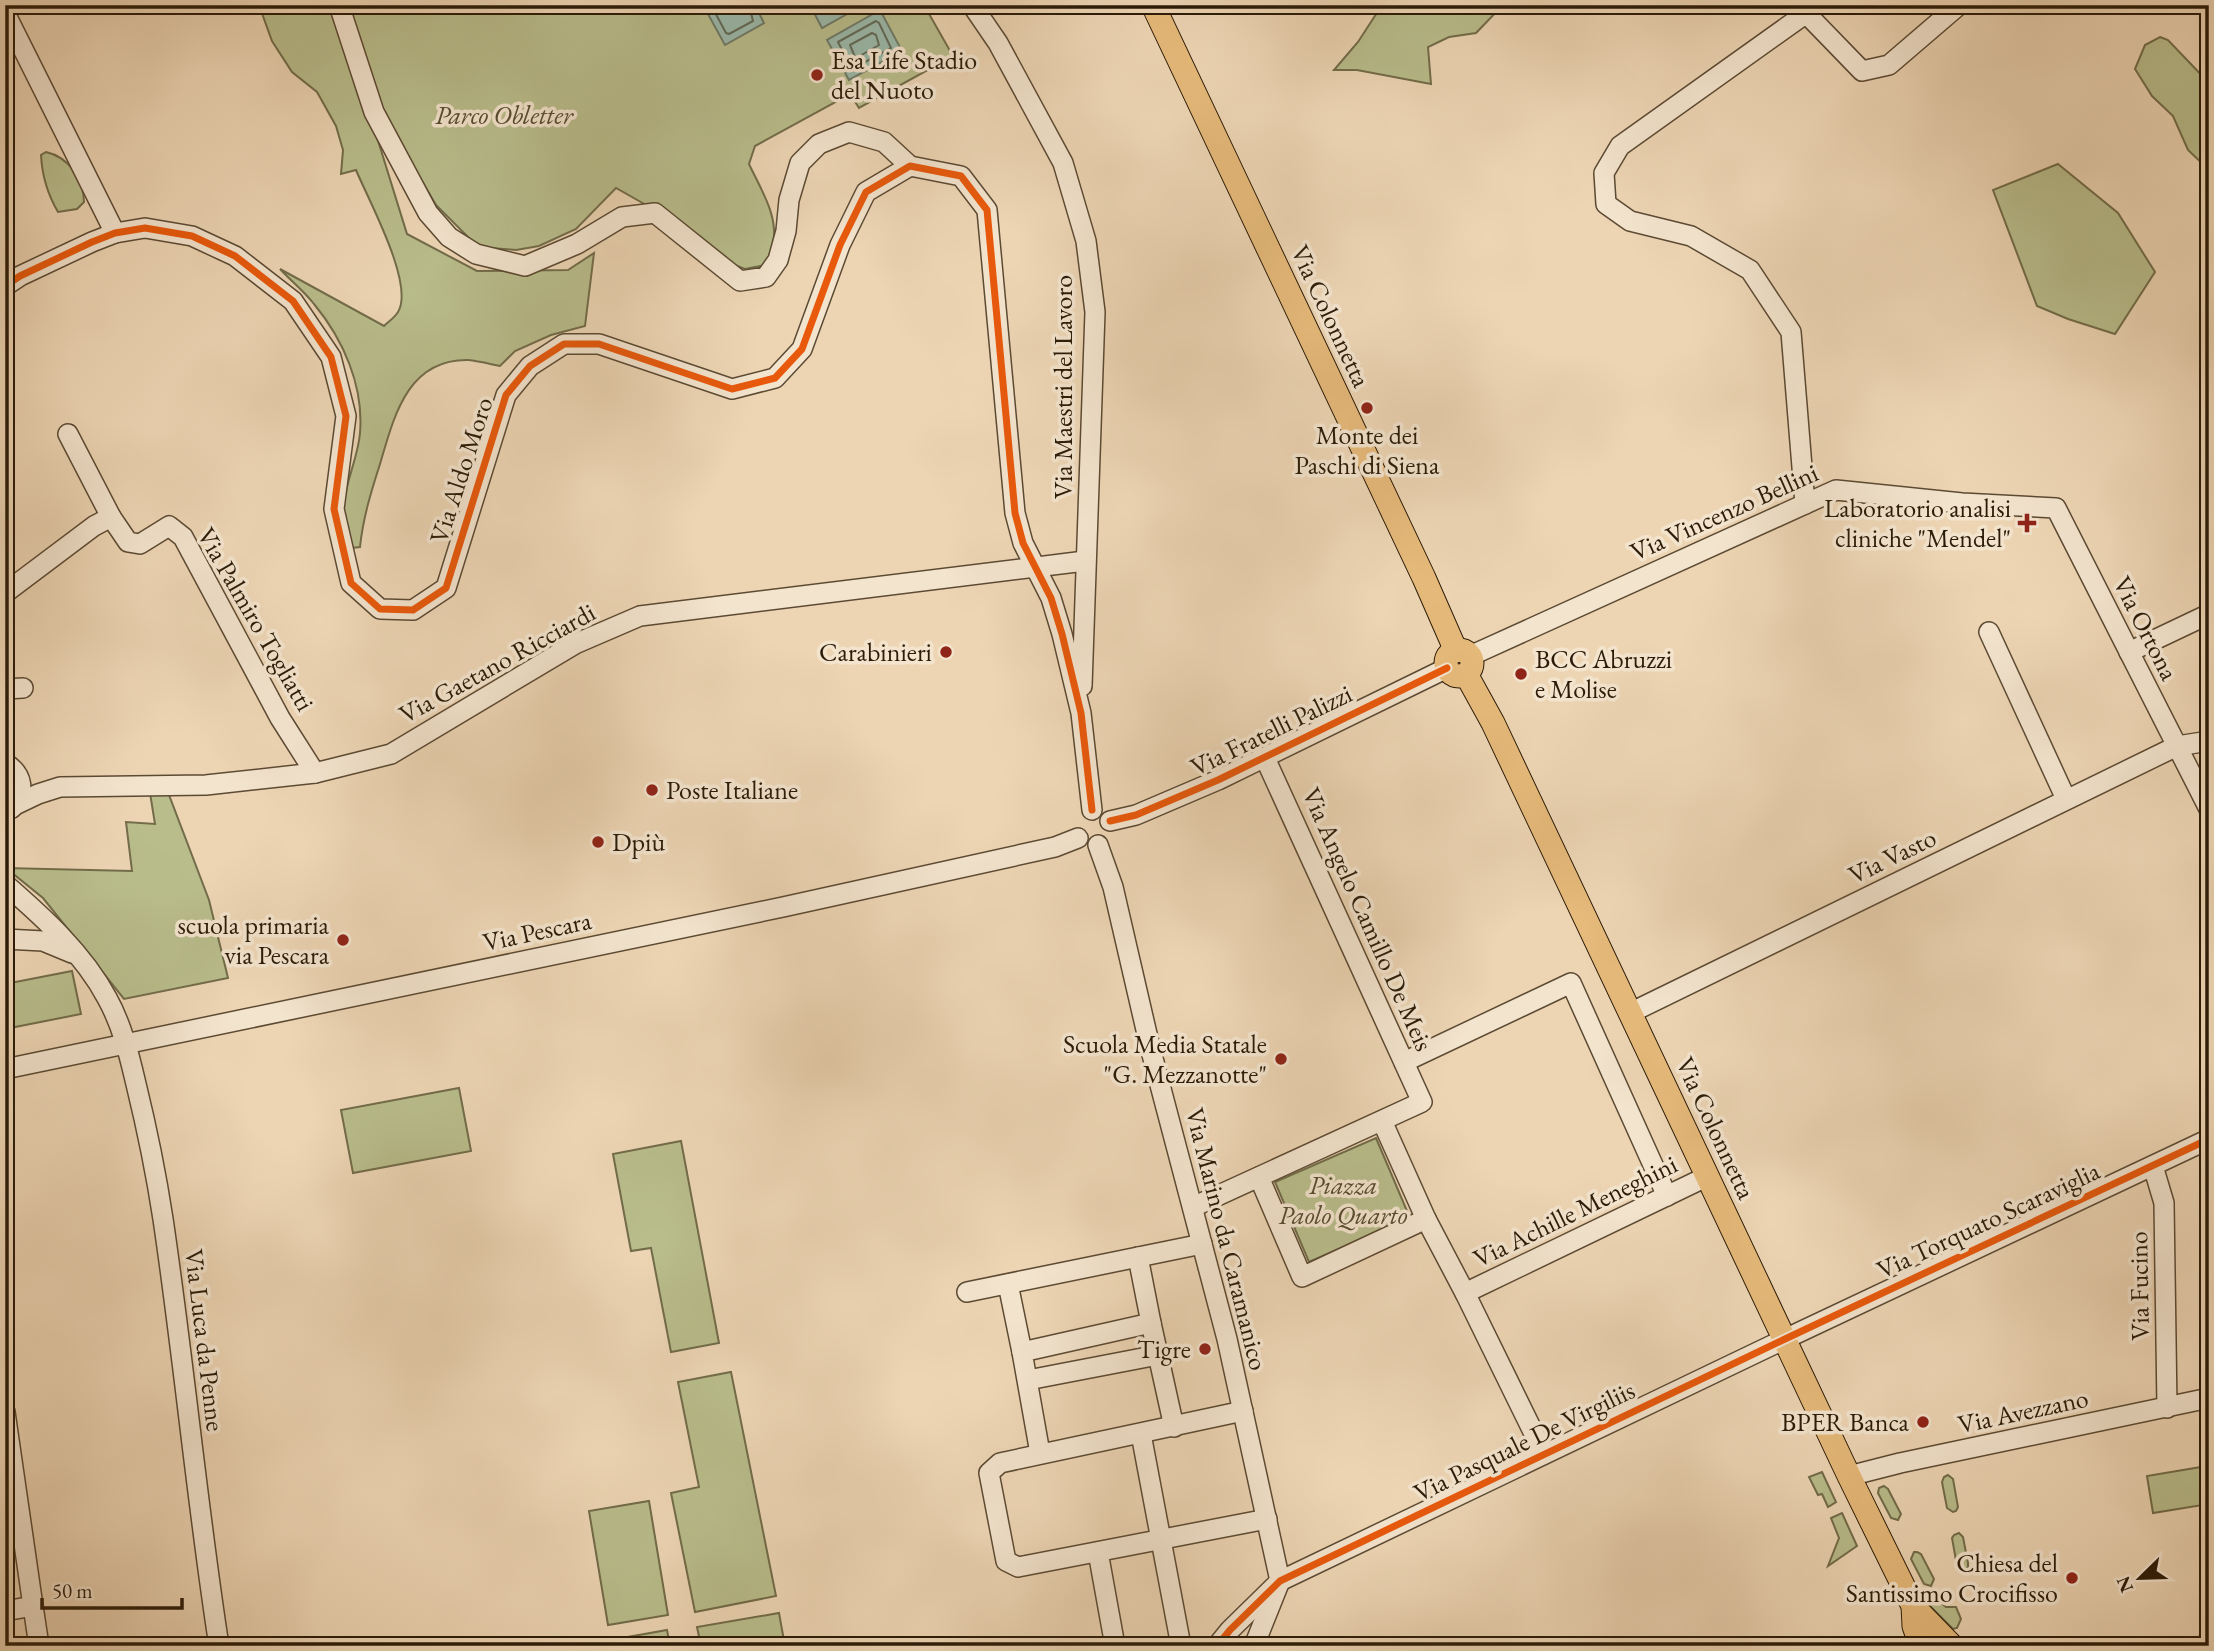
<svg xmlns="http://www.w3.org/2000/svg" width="2214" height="1651" viewBox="0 0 2214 1651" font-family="'EB Garamond',serif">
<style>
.green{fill:#b9bd8c;stroke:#726c4a;stroke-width:2}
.water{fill:#9ab9aa;stroke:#6e7a69;stroke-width:2}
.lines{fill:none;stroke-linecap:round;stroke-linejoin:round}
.shore{stroke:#626a59;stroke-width:2}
.minor-casing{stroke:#5c4a33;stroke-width:22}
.major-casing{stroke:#2b1b08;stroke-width:25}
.minor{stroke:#f3e4ce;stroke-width:19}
.major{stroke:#e6ba7a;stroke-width:23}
.cycleway-casing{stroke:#f3e4ce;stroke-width:11}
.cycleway{stroke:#e8590c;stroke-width:7}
.poi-dot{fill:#8f2418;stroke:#f3e4ce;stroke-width:2.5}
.labels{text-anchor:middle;stroke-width:7;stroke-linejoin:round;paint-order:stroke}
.poi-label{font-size:26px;fill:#2b1b08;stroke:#f3e4ce;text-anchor:end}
.park-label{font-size:26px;font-style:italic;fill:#564c30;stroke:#f3e4ce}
.street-label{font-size:26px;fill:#2b1b08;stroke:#f3e4ce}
</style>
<rect width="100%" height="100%" fill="#edd5b4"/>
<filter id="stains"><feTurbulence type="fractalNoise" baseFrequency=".00286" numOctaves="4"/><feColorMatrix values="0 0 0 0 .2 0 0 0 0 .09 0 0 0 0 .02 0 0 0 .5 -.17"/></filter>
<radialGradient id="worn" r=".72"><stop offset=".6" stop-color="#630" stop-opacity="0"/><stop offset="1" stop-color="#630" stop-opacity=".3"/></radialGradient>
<g class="green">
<path d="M259,5H336L407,234L477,271L568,270L594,253L585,326L551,335L515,351L500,366C490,364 479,361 468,360C407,359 394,417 380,464C371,492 363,518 360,547L352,548C349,537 342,522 343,511C344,484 358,459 360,433C364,386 343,339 314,304C304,291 291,281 280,269L384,326C388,322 397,316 399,310C413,281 368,199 356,170L341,174L343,150L336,126L317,92L292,72L272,41Z"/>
<path d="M348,5H924L953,56L859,108L850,94L755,146L749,164C760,188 779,216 773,244C772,251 768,258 765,265L745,269L719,259L683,226L616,188L576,229L539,246L516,250L478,247L436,205L380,110Z"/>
<polygon points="1382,5 1503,5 1476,33 1449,37 1428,47 1431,84 1357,70 1334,70 1358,42"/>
<polygon points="2160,37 2168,40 2209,83 2209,170 2188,150 2173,116 2152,96 2135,69 2145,45"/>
<path d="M46,152C69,157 84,180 84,202L77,209L58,212C48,195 42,175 41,155Z"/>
<polygon points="2058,164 2118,213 2155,272 2115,334 2068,319 2037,306 1993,190"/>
<polygon points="150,793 169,795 209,900 228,978 124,999 43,898 6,868 132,871 126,822 155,824"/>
<polygon points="72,971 81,1014 5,1029 5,984"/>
<polygon points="459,1088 471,1151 353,1173 341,1110"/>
<polygon points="1376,1138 1410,1218 1309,1262 1275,1182"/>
<polygon points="681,1141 719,1343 671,1352 651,1248 631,1251 613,1154"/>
<polygon points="731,1372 776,1596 695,1612 671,1493 699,1487 678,1382"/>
<polygon points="2207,1466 2209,1504 2153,1513 2147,1476"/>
<polygon points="1822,1472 1836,1502 1828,1507 1822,1494 1818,1495 1809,1477"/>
<polygon points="1948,1475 1953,1479 1958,1507 1956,1511 1953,1512 1947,1508 1942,1482 1944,1477"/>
<polygon points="1884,1486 1888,1489 1901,1514 1898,1520 1891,1518 1878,1493 1879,1488"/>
<polygon points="649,1501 668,1615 608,1625 589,1511"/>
<polygon points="1842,1513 1857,1546 1828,1566 1839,1538 1831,1518"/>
<polygon points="1959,1533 1963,1537 1968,1563 1968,1567 1963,1570 1957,1566 1952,1538 1954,1535"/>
<polygon points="1914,1552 1917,1552 1921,1554 1934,1579 1931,1586 1924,1584 1911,1559"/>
<polygon points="1935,1598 1946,1607 1956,1607 1961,1619 1957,1628 1953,1629 1926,1602"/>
<polygon points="779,1613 785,1646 701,1646 697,1627"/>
<polygon points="667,1630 670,1646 588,1646 588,1644"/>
</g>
<g class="water">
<polygon points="703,5 755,5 764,23 725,45"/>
<polygon points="810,5 863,5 822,28"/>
<polygon points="880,10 902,51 849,80 827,40"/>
</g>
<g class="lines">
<g class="shore">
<polyline points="711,5 726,33 729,34 753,21 749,5"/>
<polygon points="876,21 879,23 891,48 852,69 838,42"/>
<polygon points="872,33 876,35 879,45 858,57 855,57 850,45"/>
</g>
<defs>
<g id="minor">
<polyline points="339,5 374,112 428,213 449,237 476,254 525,266 577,244 622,217 655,213 740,281 766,277 778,260 786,231 789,200 800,163 819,144 849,132 884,142 910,166"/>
<polyline points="972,5 998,43 1063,163 1086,241 1095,312 1082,686"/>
<polyline points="1798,5 1862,71 1889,65 1959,5"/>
<polyline points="5,13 115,233"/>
<polyline points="1805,14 1620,146 1604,173 1606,204 1630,221 1691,236 1750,270 1791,332 1805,504"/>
<polyline points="5,286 20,276 92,242 115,233 145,228 192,236 235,256 293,301 331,357 346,416 334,509 351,583 380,609 413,610 446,588 506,395 530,366 564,344 599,344 732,389 775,378 802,349 840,245 866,192 910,166 961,176 987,210 1015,513 1023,543 1051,598 1062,634 1081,713 1092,810"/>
<polyline points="68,434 111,517"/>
<polyline points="5,593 94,526 111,517 128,542 140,544 169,526 183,537 280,718 315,773"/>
<polyline points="1989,632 2066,799"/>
<polyline points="2129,652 2209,614"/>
<polyline points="1470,656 1836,490 1962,503 2056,508 2209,809"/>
<polyline points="5,689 23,688"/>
<path d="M5,763C23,774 26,792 12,808"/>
<polyline points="15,805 38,794 60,787 206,785 315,773 391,754 575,644 640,616 1085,561"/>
<polyline points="1110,821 1136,815 1218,780 1447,668"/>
<polyline points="1098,845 1113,887 1150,1047 1227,1339 1280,1581 1254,1646"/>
<path d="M5,884C43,917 83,953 107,998C122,1025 129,1054 136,1084C147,1129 156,1173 163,1219C184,1361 197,1504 219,1646"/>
<polyline points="5,939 43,941 72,953"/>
<polyline points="1630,1013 2177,746 2209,741"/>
<polyline points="1404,1062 1571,983 1667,1196"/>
<polyline points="5,1069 783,907 1055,847 1078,838"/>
<polyline points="1382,1121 1426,1219 1465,1293 1544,1454"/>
<polyline points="2153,1166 2164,1203 2167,1408"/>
<polyline points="1259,1177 1302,1277 1426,1219"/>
<polyline points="1193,1207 1422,1102 1265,758"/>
<polyline points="1008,1284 1022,1352"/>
<polyline points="967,1292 1202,1244"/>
<polyline points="1465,1293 1708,1176"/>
<polyline points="1151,1323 1174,1427"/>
<polyline points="1028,1380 1158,1355"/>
<polyline points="1243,1411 1000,1463 989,1473 1006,1561 1018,1567 1267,1519"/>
<polyline points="5,1412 33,1606 5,1611"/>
<polyline points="1141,1434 1181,1646"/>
<polyline points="1040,1453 1022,1352 1151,1323 1138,1257"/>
<polyline points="1849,1476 1900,1463 2209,1398"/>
<polyline points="1098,1552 1115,1646"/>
<polyline points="33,1606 39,1646"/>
<polyline points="1217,1646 1230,1630 1280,1581 1785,1339 2209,1139"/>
</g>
<g id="major">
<polyline points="1153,5 1424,578 1456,651"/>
<circle cx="1459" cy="663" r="13"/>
<polyline points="1466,674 1493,723 1849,1476 1913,1606 1914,1626 1921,1646"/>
<polyline points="1913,1606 1952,1646"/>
<polyline points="2206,1646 2209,1645"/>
</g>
</defs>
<use href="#minor" class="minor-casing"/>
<use href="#major" class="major-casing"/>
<use href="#minor" class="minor"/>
<use href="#major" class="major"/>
<defs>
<g id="cycleway">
<polyline points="5,286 20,276 92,242 115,233 145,228 192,236 235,256 293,301 331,357 346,416 334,509 351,583 380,609 413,610 446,588 506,395 530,366 564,344 599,344 732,389 775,378 802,349 840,245 866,192 910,166 961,176 987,210 1015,513 1023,543 1051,598 1062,634 1081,713 1092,810"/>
<polyline points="1110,821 1136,815 1218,780 1447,668"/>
<polyline points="1217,1646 1230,1630 1280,1581 1785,1339 2209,1139"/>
</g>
</defs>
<use href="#cycleway" class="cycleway-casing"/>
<use href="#cycleway" class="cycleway"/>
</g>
<g class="poi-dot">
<circle cx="817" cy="75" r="7"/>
<circle cx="1367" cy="408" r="7"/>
<path d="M2023.5 512.5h7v7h7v7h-7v7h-7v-7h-7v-7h7z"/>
<circle cx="946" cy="652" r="7"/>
<circle cx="1521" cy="674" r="7"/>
<circle cx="652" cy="790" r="7"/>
<circle cx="598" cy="842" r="7"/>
<circle cx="343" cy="940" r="7"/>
<circle cx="1281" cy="1059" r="7"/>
<circle cx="1205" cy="1349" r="7"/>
<circle cx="1923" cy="1422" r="7"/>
<circle cx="2072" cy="1578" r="7"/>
</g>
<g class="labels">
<g class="poi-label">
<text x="831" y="69" text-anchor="start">Esa Life Stadio<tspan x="831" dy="30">del Nuoto</tspan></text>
<text x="1367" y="444" text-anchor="middle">Monte dei<tspan x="1367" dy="30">Paschi di Siena</tspan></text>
<text x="2011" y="517">Laboratorio analisi<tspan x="2011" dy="30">cliniche "Mendel"</tspan></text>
<text x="932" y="661">Carabinieri</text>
<text x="1535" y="668" text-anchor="start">BCC Abruzzi<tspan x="1535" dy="30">e Molise</tspan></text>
<text x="666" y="799" text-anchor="start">Poste Italiane</text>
<text x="612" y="851" text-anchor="start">Dpiù</text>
<text x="329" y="934">scuola primaria<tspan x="329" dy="30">via Pescara</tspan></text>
<text x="1267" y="1053">Scuola Media Statale<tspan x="1267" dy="30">"G. Mezzanotte"</tspan></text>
<text x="1191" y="1358">Tigre</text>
<text x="1909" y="1431">BPER Banca</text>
<text x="2058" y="1572">Chiesa del<tspan x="2058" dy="30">Santissimo Crocifisso</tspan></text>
</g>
<g class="park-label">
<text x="504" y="124">Parco Obletter</text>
<text x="1343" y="1194">Piazza<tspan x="1343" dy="30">Paolo Quarto</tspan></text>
</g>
<g class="street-label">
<text transform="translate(1331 316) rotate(65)" y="9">Via Colonnetta</text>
<text transform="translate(1063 387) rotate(-90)" y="9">Via Maestri del Lavoro</text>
<text transform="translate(461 470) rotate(-72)" y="9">Via Aldo Moro</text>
<text transform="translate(1724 512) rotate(-24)" y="9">Via Vincenzo Bellini</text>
<text transform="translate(256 619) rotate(60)" y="9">Via Palmiro Togliatti</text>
<text transform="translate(2146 628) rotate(63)" y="9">Via Ortona</text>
<text transform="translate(497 663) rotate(-29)" y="9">Via Gaetano Ricciardi</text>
<text transform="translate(1271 730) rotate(-26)" y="9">Via Fratelli Palizzi</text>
<text transform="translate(1892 856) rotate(-26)" y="9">Via Vasto</text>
<text transform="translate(1368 919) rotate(66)" y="9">Via Angelo Camillo De Meis</text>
<text transform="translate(537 931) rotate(-12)" y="9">Via Pescara</text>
<text transform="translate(1716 1128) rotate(65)" y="9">Via Colonnetta</text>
<text transform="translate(1575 1211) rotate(-26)" y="9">Via Achille Meneghini</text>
<text transform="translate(1988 1220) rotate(-25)" y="9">Via Torquato Scaraviglia</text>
<text transform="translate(1227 1239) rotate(76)" y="9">Via Marino da Caramanico</text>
<text transform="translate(2139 1286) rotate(-91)" y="9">Via Fucino</text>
<text transform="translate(205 1340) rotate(83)" y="9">Via Luca da Penne</text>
<text transform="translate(2023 1411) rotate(-12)" y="9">Via Avezzano</text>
<text transform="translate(1524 1441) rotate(-26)" y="9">Via Pasquale De Virgiliis</text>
</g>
</g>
<rect width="2214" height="1651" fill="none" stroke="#edd5b4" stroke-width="28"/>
<rect x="7" y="7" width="2200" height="1637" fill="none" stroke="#2b1b08" stroke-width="3.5"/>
<rect x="14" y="14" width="2186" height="1623" fill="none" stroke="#2b1b08" stroke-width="2"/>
<g transform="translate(2140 1578) rotate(247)" stroke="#f3e4ce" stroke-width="5" paint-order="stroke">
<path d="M0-5L12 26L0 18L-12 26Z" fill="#2b1b08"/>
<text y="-10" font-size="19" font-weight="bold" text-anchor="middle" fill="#2b1b08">N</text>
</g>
<path d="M42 1598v10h140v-10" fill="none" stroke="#2b1b08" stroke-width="3.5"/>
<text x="52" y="1598" font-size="21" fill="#2b1b08" stroke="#f3e4ce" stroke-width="5" paint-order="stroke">50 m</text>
<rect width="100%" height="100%" filter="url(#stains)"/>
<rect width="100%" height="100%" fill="url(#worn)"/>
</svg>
